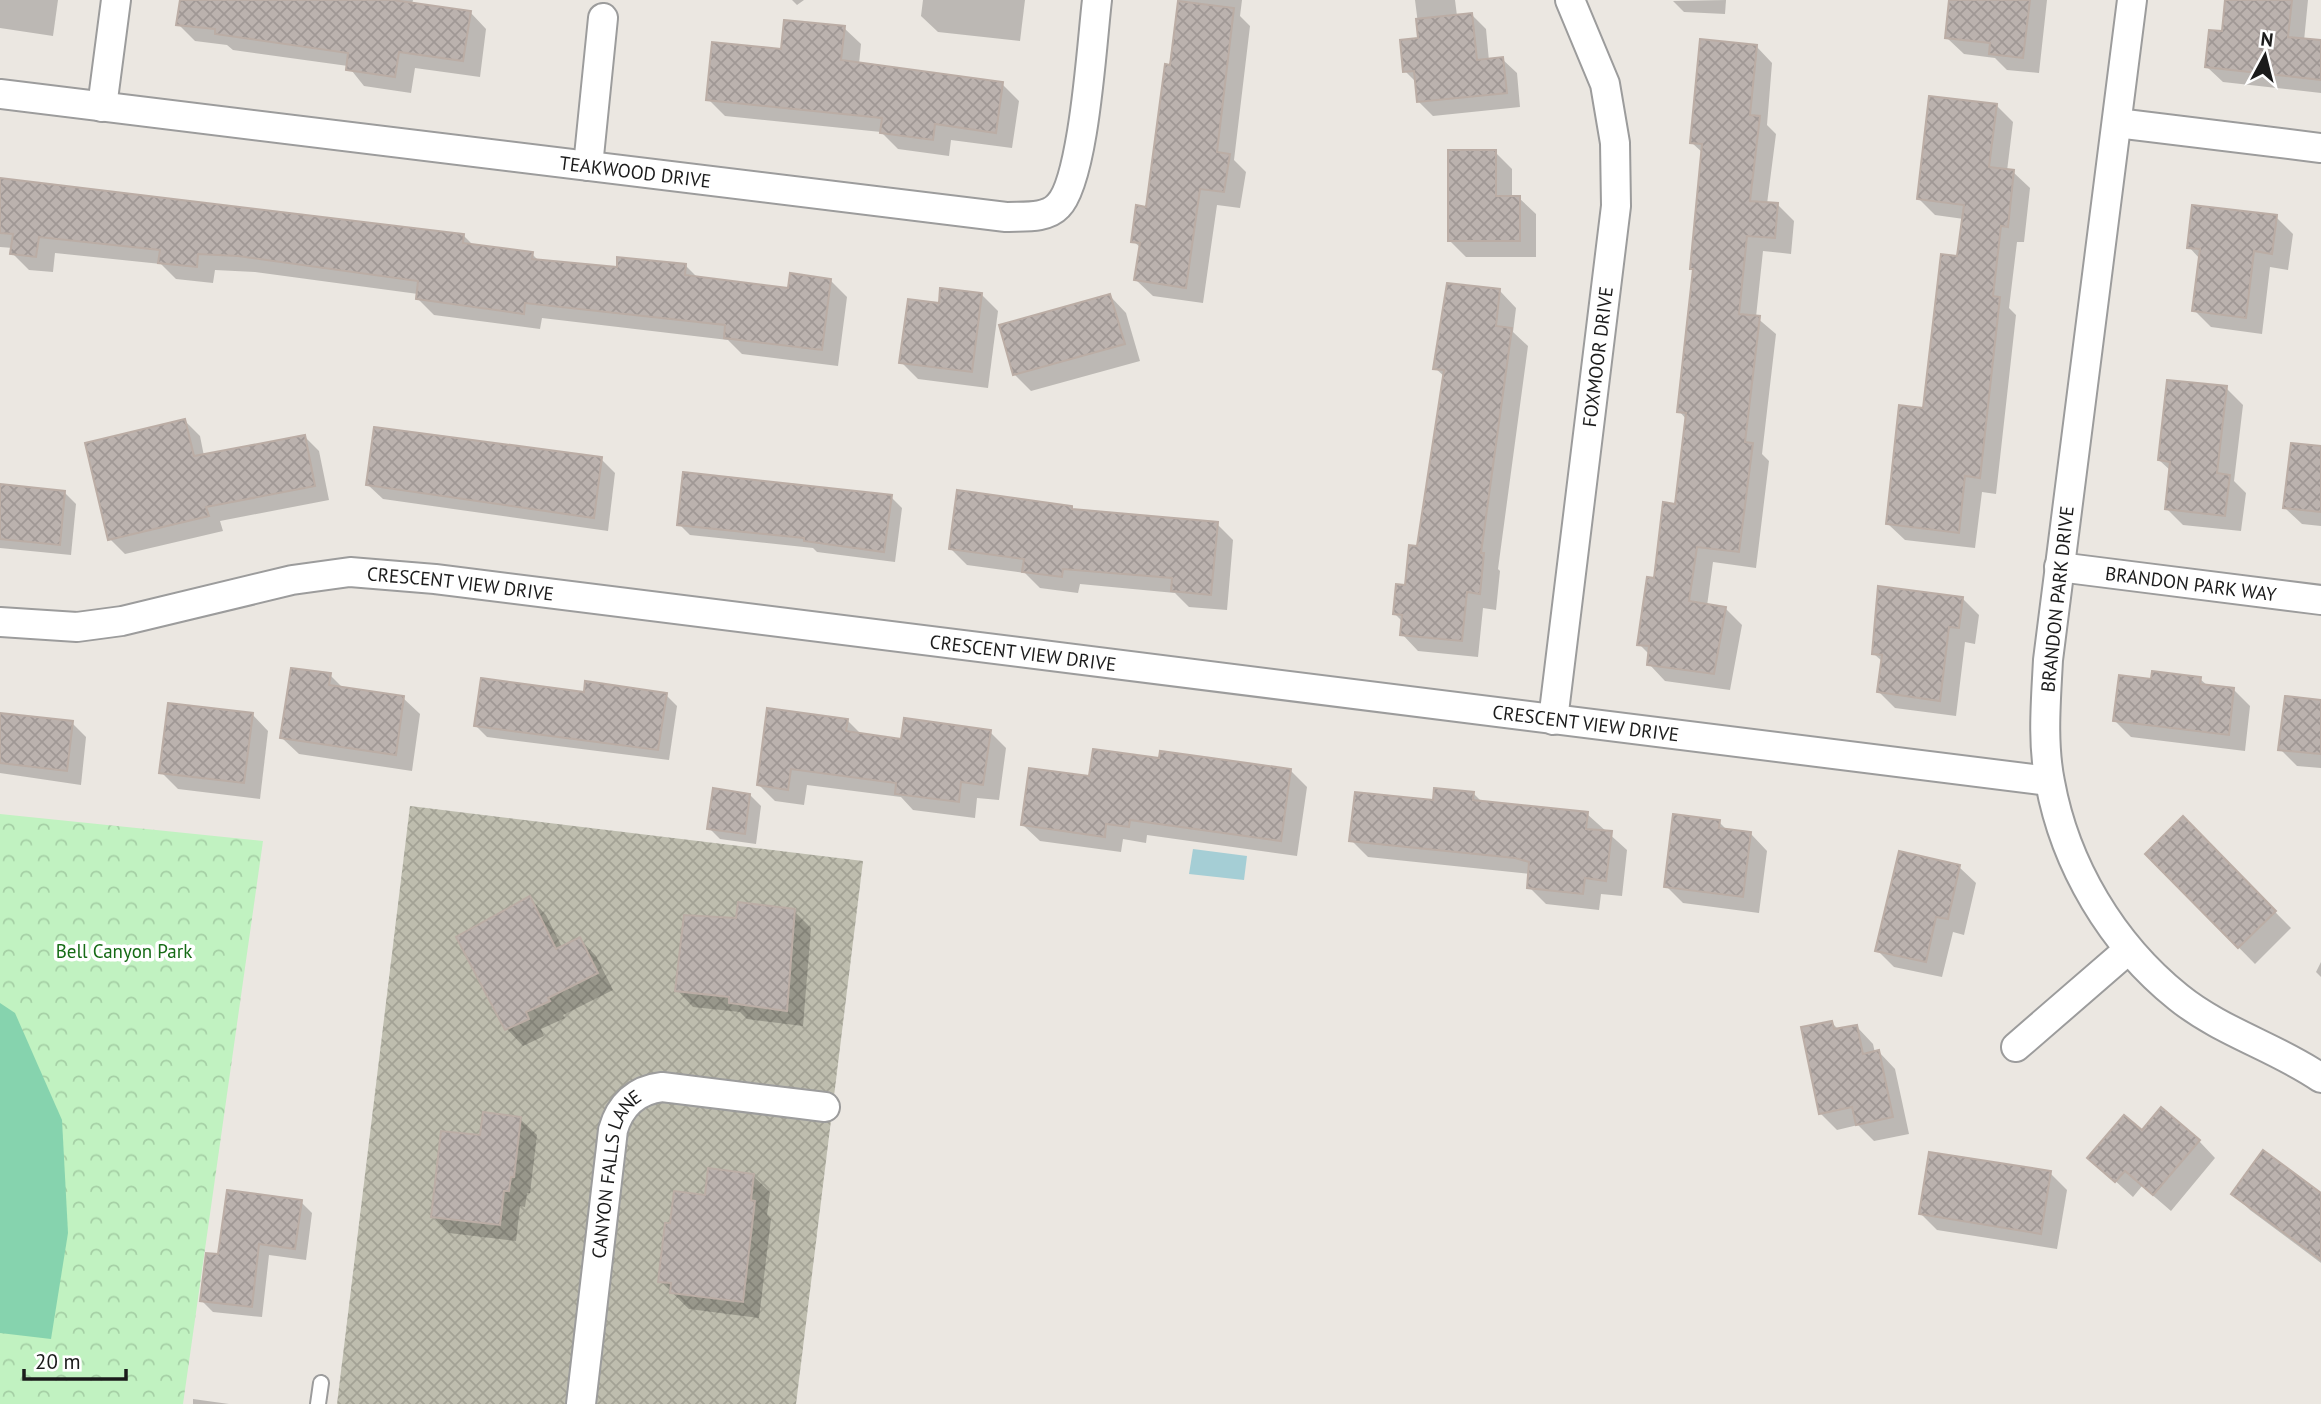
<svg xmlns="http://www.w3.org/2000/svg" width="2321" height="1404" viewBox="0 0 2321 1404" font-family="'PT Sans',sans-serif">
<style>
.construction{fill:url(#construction-cross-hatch)}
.park{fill:url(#park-crowns)}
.pitch{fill:#86d3ae}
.water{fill:#a5ced5}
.shadow{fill:#0003}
.building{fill:url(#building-cross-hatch);stroke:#bbada5;stroke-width:2}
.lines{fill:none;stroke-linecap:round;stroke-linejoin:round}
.service-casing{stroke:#9c9c9c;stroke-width:18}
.minor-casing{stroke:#9c9c9c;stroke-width:32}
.service{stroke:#fff;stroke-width:14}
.minor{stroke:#fff;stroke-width:28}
.labels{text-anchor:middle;stroke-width:7;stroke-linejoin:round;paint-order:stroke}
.street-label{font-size:19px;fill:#1b1b1b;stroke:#fff}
.park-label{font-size:19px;fill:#166b16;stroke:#fff}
</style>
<defs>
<pattern id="construction-cross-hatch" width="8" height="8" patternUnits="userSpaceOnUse" patternTransform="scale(1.75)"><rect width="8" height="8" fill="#bebdae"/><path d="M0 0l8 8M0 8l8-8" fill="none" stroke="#a3a295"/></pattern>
<pattern id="park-crowns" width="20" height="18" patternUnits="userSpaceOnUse" patternTransform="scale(1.75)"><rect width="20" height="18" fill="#c1f2c1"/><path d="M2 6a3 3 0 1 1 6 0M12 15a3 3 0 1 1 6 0" fill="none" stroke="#a5cfa5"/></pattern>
<pattern id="building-cross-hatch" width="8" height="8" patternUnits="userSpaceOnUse" patternTransform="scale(1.75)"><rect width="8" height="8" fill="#bbb2ae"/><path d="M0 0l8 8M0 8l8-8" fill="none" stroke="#a09895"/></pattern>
</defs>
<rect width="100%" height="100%" fill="#ebe7e1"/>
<polygon class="construction" points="410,806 863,861 796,1404 337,1404"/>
<polygon class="park" points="0,814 263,841 183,1404 0,1404"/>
<polygon class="pitch" points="0,1003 15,1013 62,1120 68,1233 51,1339 0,1333"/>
<polygon class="water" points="1193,849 1247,856 1244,880 1189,874"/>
<g class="shadow">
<polygon points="0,0 58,0 53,36 0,28"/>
<polygon points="182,0 413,0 412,4 470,12 486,29 480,77 415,68 411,93 364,86 348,66 233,50 227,45 195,41 178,24"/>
<polygon points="792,0 804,0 797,5"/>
<polygon points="923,0 1025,0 1020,41 938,32 921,16"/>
<polygon points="1179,0 1242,0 1240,16 1250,26 1234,160 1246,172 1240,208 1217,205 1203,303 1153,296 1136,280 1141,248 1133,241 1148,209"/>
<polygon points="1415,0 1455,0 1457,16 1472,15 1486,29 1489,61 1502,59 1517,73 1520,107 1433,116 1419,102 1417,83 1405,71 1420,40"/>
<polygon points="1726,0 1725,14 1684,12 1673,1"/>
<polygon points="1951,0 2047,0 2039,73 2007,70 1995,58 1964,54 1947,38"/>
<polygon points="2227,0 2308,0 2304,41 2321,42 2321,93 2223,82 2207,67 2223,33"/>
<polygon points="844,28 861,44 859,64 1002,84 1019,101 1012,148 951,140 949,156 898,149 881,132 725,116 708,99 782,51"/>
<polygon points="1756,46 1772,63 1767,125 1776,134 1767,204 1778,205 1794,221 1791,254 1763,251 1756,317 1776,334 1762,454 1769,461 1756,568 1713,562 1707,606 1725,608 1742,625 1730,690 1665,681 1649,664 1650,655 1639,644 1677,506 1687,420 1679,411 1694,271 1692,268 1703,153 1692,143"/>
<polygon points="1996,105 2013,122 2007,171 2013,172 2030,188 2024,242 2017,242 2009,308 2016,315 1996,494 1982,492 1975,548 1905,540 1888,524 1925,410 1959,258 1964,219 1935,215 1918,198"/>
<polygon points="1495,152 1512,169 1512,197 1519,198 1536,214 1536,257 1466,257 1450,241"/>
<polygon points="0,180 463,235 474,246 532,254 539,261 618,269 686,266 698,278 789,290 830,280 847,297 838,366 742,354 728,340 542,318 540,329 434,315 417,298 418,294 255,272 215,270 213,283 176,279 161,264 55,253 53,272 29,270 12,253 13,248 0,247"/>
<polygon points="2276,217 2293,234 2288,270 2270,267 2262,334 2211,327 2194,310 2200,259 2189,247"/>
<polygon points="1500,291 1516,308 1513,332 1528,346 1498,569 1500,571 1496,610 1483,608 1478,657 1418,651 1402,634 1403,622 1394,613 1419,548 1445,377 1435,368"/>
<polygon points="981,294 998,311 988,388 918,379 901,362 940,305"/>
<polygon points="1110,296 1126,313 1140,361 1031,391 1015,375 1001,327"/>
<polygon points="2226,388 2243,405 2234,481 2246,493 2241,531 2183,525 2166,508 2171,471 2159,460"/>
<polygon points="185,421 200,436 204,456 304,436 319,451 329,500 220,521 223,531 125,554 110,539"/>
<polygon points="2321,448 2321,526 2302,524 2285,508"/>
<polygon points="601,459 615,473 608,531 383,499 368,485"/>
<polygon points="0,486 65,493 76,504 71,555 0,548"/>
<polygon points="891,497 902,508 895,562 817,552 813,548 690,535 679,524"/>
<polygon points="1071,508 1074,511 1217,524 1233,540 1227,610 1189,607 1175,593 1080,584 1078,593 1040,588 1025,573 967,565 950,548"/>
<polygon points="1962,598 1979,615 1975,644 1965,642 1956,716 1895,708 1879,692 1883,662 1874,654"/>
<polygon points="330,675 344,689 403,698 420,714 412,771 299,754 282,738"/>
<polygon points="2200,679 2208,686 2234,690 2250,706 2245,751 2131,737 2115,721 2152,681"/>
<polygon points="585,694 666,695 677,706 669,760 487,737 476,726"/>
<polygon points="2321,702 2321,768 2297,766 2280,749"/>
<polygon points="0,714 72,723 86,737 81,785 0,773"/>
<polygon points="252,714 268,731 260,799 178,789 161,772"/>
<polygon points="847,720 862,735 902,741 990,732 1006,748 999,800 977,798 975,818 913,810 901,797 807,785 804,805 775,801 759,785"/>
<polygon points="1160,760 1290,770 1307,787 1297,856 1147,835 1146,843 1123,839 1121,852 1040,841 1023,825 1090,778"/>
<polygon points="1473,793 1483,803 1587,814 1627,850 1622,896 1601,894 1599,910 1546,904 1529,887 1530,874 1368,857 1351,840 1435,802"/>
<polygon points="750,795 761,806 756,844 720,839 709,828"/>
<polygon points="2183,819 2291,928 2255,964 2147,854"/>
<polygon points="1719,822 1728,831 1751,834 1767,851 1759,913 1683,903 1666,886"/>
<polygon points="1959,867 1976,883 1964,935 1953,932 1942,977 1894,967 1877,950"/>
<polygon points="530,898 546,915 562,947 580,939 596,956 613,990 563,1015 565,1018 541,1029 544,1036 523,1046 507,1029 458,938"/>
<polygon points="794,911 811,928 803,1026 747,1019 740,1012 693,1007 677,990 737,920"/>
<polygon points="2321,962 2321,977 2316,972"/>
<polygon points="1832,1023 1839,1030 1857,1027 1873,1044 1875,1053 1879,1052 1895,1069 1909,1134 1874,1141 1858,1125 1837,1130 1820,1113"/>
<polygon points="520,1119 537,1135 530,1193 527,1193 525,1207 520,1206 516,1241 449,1233 433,1216"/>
<polygon points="2142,1132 2199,1141 2215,1158 2171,1211 2142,1186 2133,1197 2090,1158"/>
<polygon points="2050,1173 2067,1190 2057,1249 1937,1230 1921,1214"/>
<polygon points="753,1176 770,1192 767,1215 771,1219 759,1318 689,1309 660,1281 672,1225 706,1197"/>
<polygon points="2233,1193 2321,1195 2321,1263 2250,1210"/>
<polygon points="301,1202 312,1213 306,1260 269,1255 262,1317 213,1312 202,1301 220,1256"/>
<polygon points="193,1399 229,1404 193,1404"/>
</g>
<g class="building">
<polygon points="180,0 393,0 471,11 463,61 399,52 395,77 346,70 348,53 215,34 215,29 176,25"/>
<polygon points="1949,0 2030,0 2023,58 1989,54 1990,43 1945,38"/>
<polygon points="2225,0 2292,0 2288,37 2321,40 2321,80 2205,67 2209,30 2222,31"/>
<polygon points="1178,1 1234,8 1217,152 1230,154 1224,192 1200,189 1186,288 1134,280 1140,243 1131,242 1136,205 1146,207 1165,64 1170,65"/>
<polygon points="1472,13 1477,60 1503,57 1507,93 1417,102 1414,71 1403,72 1400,40 1418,38 1416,19"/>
<polygon points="784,20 845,26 841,60 1003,82 996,133 935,124 933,140 880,133 882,118 706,100 712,42 781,49"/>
<polygon points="1700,39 1757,45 1750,115 1760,116 1750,201 1778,203 1775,238 1747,236 1739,314 1760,316 1745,442 1753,443 1739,552 1697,547 1689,601 1726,607 1714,674 1647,665 1649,646 1637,645 1647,577 1654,578 1663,502 1675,504 1686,413 1677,412 1693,269 1690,269 1702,144 1690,143"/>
<polygon points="1929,96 1997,104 1989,167 2014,170 2008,227 2001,226 1993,296 2000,297 1980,478 1965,476 1959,533 1886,524 1899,405 1923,408 1941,254 1957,256 1964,205 1917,199"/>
<polygon points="1448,150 1496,150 1496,196 1520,196 1520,241 1448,241"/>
<polygon points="0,178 464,234 463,243 533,252 532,259 617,267 617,257 686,264 685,275 788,288 790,273 831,279 822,350 724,338 725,325 525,303 524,314 416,299 418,281 238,256 198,254 197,267 158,263 160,250 39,237 36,257 10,254 13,234 0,233"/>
<polygon points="2192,205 2277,215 2272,254 2254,251 2246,318 2192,311 2200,249 2187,248"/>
<polygon points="1447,283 1500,289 1496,326 1512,328 1481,553 1484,553 1480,594 1467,592 1462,641 1400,635 1402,615 1393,614 1396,584 1405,585 1409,545 1417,546 1444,370 1433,369"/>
<polygon points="940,288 982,293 972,372 899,363 908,299 939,303"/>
<polygon points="1110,294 1125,344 1013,375 999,325"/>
<polygon points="2167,380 2227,386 2217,473 2230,475 2225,516 2165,509 2170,462 2158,460"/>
<polygon points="185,419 194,456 305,435 315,486 206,507 209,516 108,540 85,443"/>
<polygon points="374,427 602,457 594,518 366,485"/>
<polygon points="2291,443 2321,446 2321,512 2283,508"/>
<polygon points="683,472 892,495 884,552 804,541 804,538 677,525"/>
<polygon points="0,484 65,491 60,545 0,539"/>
<polygon points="957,490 1072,506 1072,509 1218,522 1211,595 1171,591 1172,578 1063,569 1062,577 1022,572 1024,559 949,549"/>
<polygon points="1878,586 1963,597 1959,628 1949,627 1940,701 1877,692 1882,655 1872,654"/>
<polygon points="291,668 331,673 329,685 404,696 396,755 280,738"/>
<polygon points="2152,671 2201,677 2200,684 2234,688 2229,735 2113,721 2119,675 2151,679"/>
<polygon points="481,678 584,692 585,681 667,693 658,750 474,726"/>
<polygon points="2285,696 2321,700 2321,754 2278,750"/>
<polygon points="168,703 253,713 244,783 159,773"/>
<polygon points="767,708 848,719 846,731 901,739 904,718 991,730 983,785 961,782 959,802 895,794 896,783 791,769 788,790 757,785"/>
<polygon points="0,713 73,721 67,771 0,763"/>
<polygon points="1093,749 1159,758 1160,751 1291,769 1281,841 1130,820 1129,827 1106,824 1105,837 1021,825 1029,768 1089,776"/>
<polygon points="713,788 750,794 745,834 707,829"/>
<polygon points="1434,788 1474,792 1473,800 1588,812 1586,829 1612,831 1606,881 1585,878 1583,894 1527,888 1529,862 1515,858 1349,841 1355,792 1433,800"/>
<polygon points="1673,814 1720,820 1719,828 1751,832 1743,897 1664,887"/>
<polygon points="2183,816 2276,911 2238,948 2145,854"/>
<polygon points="1899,851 1960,865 1948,919 1936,917 1926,962 1875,951"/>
<polygon points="530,896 556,949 580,937 598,973 548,998 550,1001 526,1012 529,1019 505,1030 456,937"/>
<polygon points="738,902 795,909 787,1011 729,1003 729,997 675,991 684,915 736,918"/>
<polygon points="1832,1021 1834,1029 1857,1025 1863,1054 1879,1050 1893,1117 1856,1125 1852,1107 1819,1114 1801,1027"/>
<polygon points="2161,1107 2200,1140 2153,1195 2125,1171 2115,1182 2087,1158 2124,1115 2142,1130"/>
<polygon points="483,1112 521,1117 514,1177 511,1177 509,1191 504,1191 500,1225 431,1217 441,1131 480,1135"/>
<polygon points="2263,1150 2321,1193 2321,1260 2231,1194"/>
<polygon points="1929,1152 2051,1171 2041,1234 1919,1214"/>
<polygon points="708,1168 754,1174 751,1200 755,1201 743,1302 670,1293 671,1283 658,1282 665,1223 670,1223 674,1191 705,1195"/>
<polygon points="227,1190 302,1200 295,1249 259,1244 252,1307 200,1301 206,1253 218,1254"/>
</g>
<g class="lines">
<defs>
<polyline id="service" points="318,1404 321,1383"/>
<g id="minor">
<path d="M2132,0L2048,660C2046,700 2042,742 2050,782C2065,865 2112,944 2178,997C2221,1032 2276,1047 2321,1078"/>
<path id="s1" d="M0,94L1006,217C1023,216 1046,219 1058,206C1084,181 1092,41 1097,0"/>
<polyline points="102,107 116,0"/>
<polyline points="2117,123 2321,148"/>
<polyline points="588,166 603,18"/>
<path id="s2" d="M2059,567L2321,600"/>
<path id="s3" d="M0,622L77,627L122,621L292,580L350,572L435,579L2049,781"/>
<path id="s4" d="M1553,720L1616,206L1615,143L1605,84L1570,0"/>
<polyline points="2016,1047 2128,950"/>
<path id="s5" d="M581,1404L613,1130C620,1105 636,1090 662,1087L825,1107"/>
</g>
</defs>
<use href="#service" class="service-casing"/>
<use href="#minor" class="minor-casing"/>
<use href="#service" class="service"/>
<use href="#minor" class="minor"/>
</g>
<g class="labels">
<g class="street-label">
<text dy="7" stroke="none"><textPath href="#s1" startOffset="640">TEAKWOOD DRIVE</textPath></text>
<text dy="7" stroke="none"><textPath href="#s4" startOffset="366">FOXMOOR DRIVE</textPath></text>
<text dy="7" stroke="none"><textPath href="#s3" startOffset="467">CRESCENT VIEW DRIVE</textPath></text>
<text dy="7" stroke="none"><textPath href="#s2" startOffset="133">BRANDON PARK WAY</textPath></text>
<text transform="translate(2057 599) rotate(-84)" y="7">BRANDON PARK DRIVE</text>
<text dy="7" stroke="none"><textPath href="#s3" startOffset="1034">CRESCENT VIEW DRIVE</textPath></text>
<text dy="7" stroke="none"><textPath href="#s3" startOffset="1601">CRESCENT VIEW DRIVE</textPath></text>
<text dy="7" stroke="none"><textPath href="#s5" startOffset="234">CANYON FALLS LANE</textPath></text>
</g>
<g class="park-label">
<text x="124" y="958">Bell Canyon Park</text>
</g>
</g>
<g transform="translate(2265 56) rotate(7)" stroke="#ffffff" stroke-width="5" paint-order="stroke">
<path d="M0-5L12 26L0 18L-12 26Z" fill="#1b1b1b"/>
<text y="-10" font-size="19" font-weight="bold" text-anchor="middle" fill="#1b1b1b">N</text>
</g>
<path d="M24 1369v10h102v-10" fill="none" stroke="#1b1b1b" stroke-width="3.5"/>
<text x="35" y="1369" font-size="21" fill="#1b1b1b" stroke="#ffffff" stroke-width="5" paint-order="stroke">20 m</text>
</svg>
